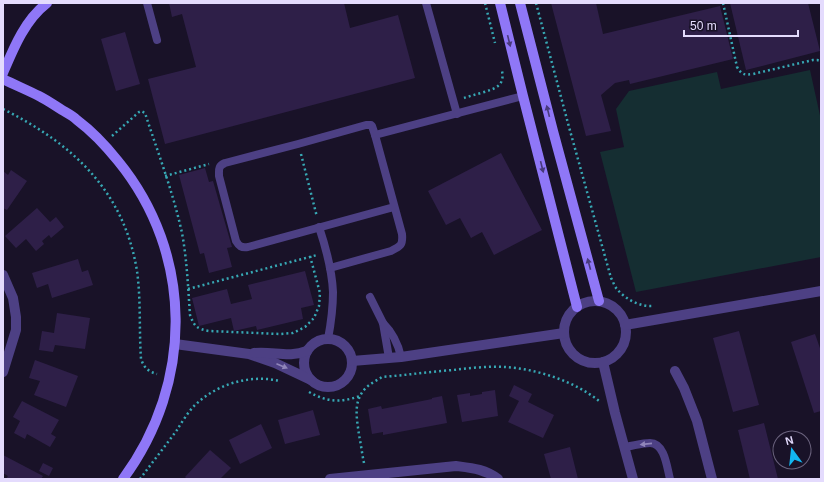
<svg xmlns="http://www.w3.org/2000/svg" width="824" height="482" viewBox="0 0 824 482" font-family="Arial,sans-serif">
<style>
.green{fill:#152e32}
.building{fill:#2e1f48}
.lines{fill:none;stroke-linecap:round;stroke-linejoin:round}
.path{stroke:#37a8b4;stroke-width:2.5;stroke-dasharray:2 3;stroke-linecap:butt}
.lane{stroke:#4d4084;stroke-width:8}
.street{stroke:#4d4084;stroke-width:10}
.secondary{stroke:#8f77f7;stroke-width:10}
.oneway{fill:#483a7b}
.oneway2{fill:#9186ba}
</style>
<rect width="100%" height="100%" fill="#191228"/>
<polygon class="green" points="810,70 821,120 821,257 636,292 600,152 624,147 616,109 629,91 717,72 721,89"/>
<g class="building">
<polygon points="169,3 344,3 350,28 398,15 415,78 165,144 148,79 196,67 182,14 172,17"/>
<polygon points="551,3 596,3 603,34 720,6 733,59 630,84 629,80 615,83 601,95 611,131 586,136"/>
<polygon points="730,3 808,3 820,51 746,70"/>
<polygon points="125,32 140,84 116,91 101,39"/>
<polygon points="501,153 542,230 494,255 482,232 471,238 460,218 446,225 428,191"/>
<polygon points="205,168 209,182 213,181 232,247 227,248 232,267 209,273 204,253 200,254 179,175"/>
<polygon points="11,170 27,181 7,210 3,208 3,171 8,175"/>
<polygon points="37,208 50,222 56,217 64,227 51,238 49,235 42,241 44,244 36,251 26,239 16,248 5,236"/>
<polygon points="78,259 82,272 88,270 93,285 52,298 48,284 37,288 32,273"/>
<polygon points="305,271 314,305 301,308 303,319 257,330 256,326 234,331 231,318 199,326 192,298 227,289 231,304 252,299 248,285"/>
<polygon points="57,313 90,318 85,349 55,345 53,352 39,350 42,331 54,333"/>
<polygon points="739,331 759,405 733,412 713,338"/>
<polygon points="815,334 821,351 821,411 814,413 791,342"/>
<polygon points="35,360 78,376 66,407 34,395 40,381 29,378"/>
<polygon points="514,385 532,394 528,402 554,415 543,438 508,422 519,401 509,396"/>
<polygon points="495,390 498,416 462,422 457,395 470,393 470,396 482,394 482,392"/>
<polygon points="442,396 447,423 383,435 383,432 372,434 368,409 381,406 382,409 432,399 432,398"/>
<polygon points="22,401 59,420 51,434 56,437 50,447 27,434 25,439 14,433 20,421 13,417"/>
<polygon points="313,410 320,435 285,444 278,420"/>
<polygon points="764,423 778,479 750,479 738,430"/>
<polygon points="261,424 272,448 240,464 229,440"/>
<polygon points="570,447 578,479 551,479 544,454"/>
<polygon points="210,450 231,468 220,479 187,479 185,477"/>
<polygon points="3,455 43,476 41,479 6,479 8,476 3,473"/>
<polygon points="43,463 53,468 49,476 39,471"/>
</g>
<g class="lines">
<g class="path">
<polyline points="485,3 495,43"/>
<path d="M536,3L569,127L611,278C613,281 614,286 617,289C625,299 640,307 653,306"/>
<path d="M723,3L737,67C742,75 744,75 753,74L813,60H817L821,61"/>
<path d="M464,98C472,95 492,91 498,86C503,82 503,76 502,71"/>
<path d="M3,109C73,144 124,191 137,271C141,300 139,330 141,359C144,368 149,372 157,374"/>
<path d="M112,136L139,112L141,111L145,113C158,153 173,192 182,233C187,260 188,287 190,315C194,326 197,329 209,331L280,334L293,333L305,327L314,318L319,306L320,293L310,256"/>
<polyline points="301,154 317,217"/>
<polyline points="165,176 209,164"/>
<polyline points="188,289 317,255"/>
<path d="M309,392C327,402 340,403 360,396"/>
<path d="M364,463C362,454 361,444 359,435C357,419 353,403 364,390C369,384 376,381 382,377C406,375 429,372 453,370C470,368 488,366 505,367C537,369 574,381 599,401"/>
<path d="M140,479C152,463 165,446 177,430C182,422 188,412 195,405C217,384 250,374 280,381"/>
</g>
<g class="lane">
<polyline points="147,3 157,40"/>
<polyline points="426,3 457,114"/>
<polyline points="375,135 523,96"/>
<path d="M319,227C326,248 332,270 333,292C333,308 331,323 328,339"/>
<path d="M330,268L391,251C401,246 403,245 402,234L375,135L372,126L371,125H366L298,144L225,163C218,166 219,169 219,176L236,241C239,246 241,248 248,247L394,207"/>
<polyline points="370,297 383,323 389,358"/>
<path d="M383,323C393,333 398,343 401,357"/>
<path d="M625,447C633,446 642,443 650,443C665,443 667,468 670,479"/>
</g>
<g class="street">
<polyline points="3,275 13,298 16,317 16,330 3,372"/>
<circle cx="595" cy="332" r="31"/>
<polyline points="625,325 821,291"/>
<circle cx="328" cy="363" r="24"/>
<polyline points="175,344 249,354 275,363 311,380"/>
<path d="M254,353C273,351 289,358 307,351"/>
<polyline points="352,361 401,357 564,333"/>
<polyline points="603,362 615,413 633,479"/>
<polyline points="675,371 684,388 697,421 712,479"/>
<path d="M330,479L456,466C472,468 485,469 498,479"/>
</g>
<g class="secondary">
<polyline points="500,3 523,96 577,307"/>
<polyline points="520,3 553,131 599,301"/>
<path d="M3,73C14,47 25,20 47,3"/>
<path d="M3,79C15,85 27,90 39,96C47,100 54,105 62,110C67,113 73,116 77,120C93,132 106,146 118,161C194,254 194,383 123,479"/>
</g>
</g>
<defs><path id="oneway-solid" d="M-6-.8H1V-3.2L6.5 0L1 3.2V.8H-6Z"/></defs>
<g class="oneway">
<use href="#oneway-solid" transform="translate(509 41) rotate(76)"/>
<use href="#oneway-solid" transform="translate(548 111) rotate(-104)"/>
<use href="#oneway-solid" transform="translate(542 167) rotate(76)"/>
<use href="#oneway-solid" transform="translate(589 264) rotate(-105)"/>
</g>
<g class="oneway2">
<use href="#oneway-solid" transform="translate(282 366) rotate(23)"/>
<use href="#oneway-solid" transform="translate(646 444) rotate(174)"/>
</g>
<rect width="824" height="482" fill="none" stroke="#e4dbfd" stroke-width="8"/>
<g transform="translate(792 450) rotate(345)"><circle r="19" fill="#191228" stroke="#6a627d"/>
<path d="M0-3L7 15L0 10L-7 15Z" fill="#12b7f2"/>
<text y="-6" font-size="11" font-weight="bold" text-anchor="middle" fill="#e4dbfd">N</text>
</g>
<path d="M684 30v6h114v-6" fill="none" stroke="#e4dbfd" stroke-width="2"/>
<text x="690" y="30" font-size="12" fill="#e4dbfd" stroke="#191228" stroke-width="3" paint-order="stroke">50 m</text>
</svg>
